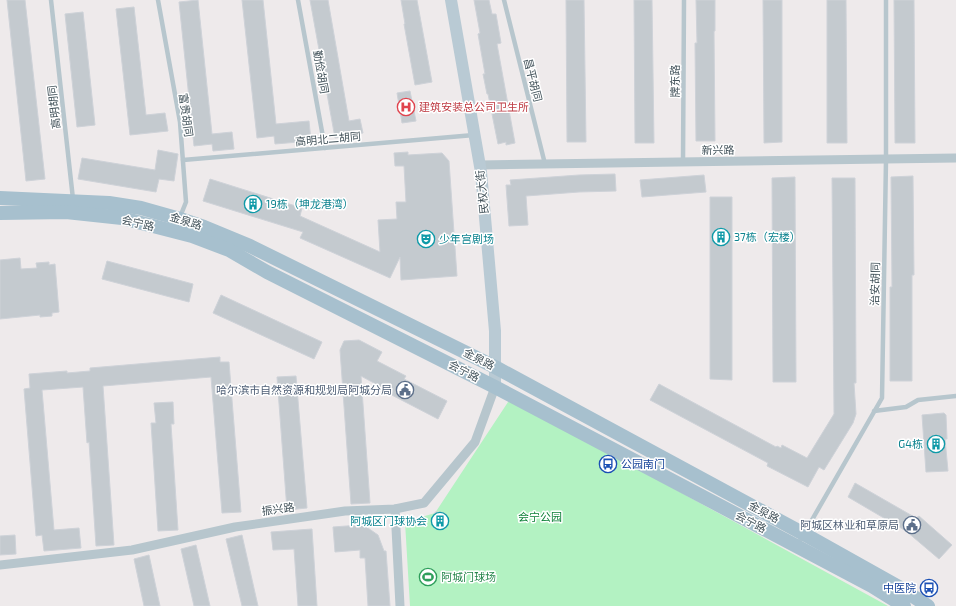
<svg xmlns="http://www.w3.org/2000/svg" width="956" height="606" viewBox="0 0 956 606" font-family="'Exo 2','Noto Sans SC',sans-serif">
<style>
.green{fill:#b3f2c2}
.building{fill:#c4cacf;stroke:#ced2d8}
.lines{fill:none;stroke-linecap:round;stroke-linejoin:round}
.lane{stroke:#b7c6cd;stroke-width:4.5}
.street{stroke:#b7c6cd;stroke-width:9}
.secondary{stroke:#b9cad4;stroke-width:12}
.primary{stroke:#a7c0ce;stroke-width:14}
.labels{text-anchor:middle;stroke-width:3;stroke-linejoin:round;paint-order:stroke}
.street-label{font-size:11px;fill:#42525a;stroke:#fff}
.health-label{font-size:11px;fill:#be3a42;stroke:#fff;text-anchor:start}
.culture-label{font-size:11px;fill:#0d838f;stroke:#fff;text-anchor:start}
.service-label{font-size:11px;fill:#4e5e75;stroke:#fff;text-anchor:end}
.transit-label{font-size:11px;fill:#164399;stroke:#fff;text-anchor:start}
.park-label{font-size:11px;fill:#0d8037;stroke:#fff}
.leisure-label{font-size:11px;fill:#27864d;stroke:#fff;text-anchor:start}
</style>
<rect width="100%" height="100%" fill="#eeeaeb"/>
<polygon class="green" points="510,399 888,606 410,606 405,522 435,513"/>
<g class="building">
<polygon points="7,0 25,0 45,179 26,181"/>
<polygon points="198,0 212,134 232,132 234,149 213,151 212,144 194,146 179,2"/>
<polygon points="242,0 263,0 276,124 309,121 311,141 275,144 274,136 257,138"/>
<polygon points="310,0 328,0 349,121 360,119 363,133 335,138"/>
<polygon points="401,0 417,0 432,82 415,85 404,24 405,24"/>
<polygon points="474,0 489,0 492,14 496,14 501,43 497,44 515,143 506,145 506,142 498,144 488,94 487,94 483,74 485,74 478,34 480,33"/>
<polygon points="566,0 584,0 586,142 567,142"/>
<polygon points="634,0 652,0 654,143 635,143"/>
<polygon points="696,0 715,0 715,31 714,31 715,141 696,141 695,43 697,43"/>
<polygon points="763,0 782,0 782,142 764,143"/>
<polygon points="827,0 846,0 847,143 827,143"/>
<polygon points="894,0 914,0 915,143 895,143"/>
<polygon points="134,7 146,115 165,113 168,131 130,135 116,9"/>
<polygon points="83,12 95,125 77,127 65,14"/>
<polygon points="410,91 416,121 402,123 397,93"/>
<polygon points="158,150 178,154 174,181 159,179 156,192 78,179 82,158 155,170"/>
<polygon points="408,152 408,155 442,153 449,161 457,276 401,280 400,257 390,278 300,238 303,232 203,201 210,179 302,208 300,216 380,252 378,220 397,219 396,202 406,202 404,166 395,166 394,153"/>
<polygon points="615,174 616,191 579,192 526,196 528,225 509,226 506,185 511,185 510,180 579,175"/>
<polygon points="704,175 706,192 642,197 640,180"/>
<polygon points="913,176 914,275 912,275 912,381 890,381 890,287 892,287 891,177"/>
<polygon points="795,177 796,382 773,382 772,178"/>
<polygon points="832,178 855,178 856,383 854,383 856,414 853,423 824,470 819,467 808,487 767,466 768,463 650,400 659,384 776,447 777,446 781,448 782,445 807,458 834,414"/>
<polygon points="710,197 732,197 732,380 710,379"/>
<polygon points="20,258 21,269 37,268 36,263 49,262 49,265 55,264 59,312 52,313 52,316 40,317 40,315 0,319 0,260"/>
<polygon points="107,261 193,284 189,302 102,279"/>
<polygon points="221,295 322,342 314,359 213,313"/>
<polygon points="359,340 382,352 377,361 406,376 404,379 447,401 438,419 384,391 385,389 361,376 370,503 351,504 340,350 344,341"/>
<polygon points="220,357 220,362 229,362 241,512 222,513 211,377 103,386 114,545 96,546 89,442 87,443 83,387 42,390 54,530 79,528 81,548 44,551 42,535 36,536 24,389 30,388 29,374 67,371 67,373 90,371 90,368"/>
<polygon points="296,376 307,508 287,510 277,377"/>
<polygon points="173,402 174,424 171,424 178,530 158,531 151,423 156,423 154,403"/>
<polygon points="944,413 946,415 947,439 945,439 948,471 926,472 922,415"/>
<polygon points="855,483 916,518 919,516 952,545 939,559 906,531 848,497"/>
<polygon points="435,512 441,512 446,514 446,528 435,528"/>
<polygon points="360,525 368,528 378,535 384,551 386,551 390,606 368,606 365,558 360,558 360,550 335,552 333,527"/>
<polygon points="312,529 317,606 298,606 294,549 273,550 271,532"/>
<polygon points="15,535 16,554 0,555 0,536"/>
<polygon points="242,535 258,606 242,606 226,539"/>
<polygon points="196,545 210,606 194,606 181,549"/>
<polygon points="149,555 160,606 144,606 134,559"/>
</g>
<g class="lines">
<g class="lane">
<polyline points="51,0 73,199"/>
<polyline points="158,0 180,122 186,202 180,217"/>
<polyline points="298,0 325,148"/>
<polyline points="504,0 545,164"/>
<polyline points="183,160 474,135"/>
<polyline points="683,162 684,0"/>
<polyline points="874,411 906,407 918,400 956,396"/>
<polyline points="797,546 882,398 886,160 886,0"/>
</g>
<g class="street">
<polyline points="480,165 956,158"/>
<polyline points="395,509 400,606"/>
<polyline points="0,565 132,550 235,527 345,511 395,509 424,503 475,442 495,387"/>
</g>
<polyline class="secondary" points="451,0 481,172 495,331 495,387"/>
<g class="primary">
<polyline points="0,198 109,203 141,208 180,219 204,227 250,246 495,367 804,534 899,587 928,606"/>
<polyline points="0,213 66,212 122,218 192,236 229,250 267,272 495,387 872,586 904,606"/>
</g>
</g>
<defs>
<symbol id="hospital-ring" viewBox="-11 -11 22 22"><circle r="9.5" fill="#fff" stroke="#e0444e" stroke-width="1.5"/><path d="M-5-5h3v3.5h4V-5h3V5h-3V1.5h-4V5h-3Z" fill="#e0444e"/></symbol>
<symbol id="building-ring" viewBox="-11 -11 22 22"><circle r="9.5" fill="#fff" stroke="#0f9aa8" stroke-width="1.5"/><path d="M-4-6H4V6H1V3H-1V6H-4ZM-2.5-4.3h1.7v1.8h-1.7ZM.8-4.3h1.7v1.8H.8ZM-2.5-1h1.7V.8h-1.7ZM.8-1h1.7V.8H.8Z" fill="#0f9aa8"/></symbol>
<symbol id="theatre-ring" viewBox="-11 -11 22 22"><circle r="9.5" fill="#fff" stroke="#0f9aa8" stroke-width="1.5"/><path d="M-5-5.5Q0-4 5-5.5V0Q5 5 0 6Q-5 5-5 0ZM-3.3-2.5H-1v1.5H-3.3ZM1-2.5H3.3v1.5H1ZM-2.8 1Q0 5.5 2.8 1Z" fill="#0f9aa8"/></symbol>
<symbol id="civic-ring" viewBox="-11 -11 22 22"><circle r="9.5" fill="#fff" stroke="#5c6f8a" stroke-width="1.5"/><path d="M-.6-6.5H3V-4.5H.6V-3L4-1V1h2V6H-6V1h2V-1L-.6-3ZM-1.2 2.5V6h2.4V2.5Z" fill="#5c6f8a"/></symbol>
<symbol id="bus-ring" viewBox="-11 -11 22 22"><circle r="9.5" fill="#fff" stroke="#1a4fb4" stroke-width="1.5"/><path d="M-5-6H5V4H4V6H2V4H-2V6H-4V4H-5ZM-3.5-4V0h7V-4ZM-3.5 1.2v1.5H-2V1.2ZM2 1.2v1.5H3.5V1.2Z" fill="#1a4fb4"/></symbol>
<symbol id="stadium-ring" viewBox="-11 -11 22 22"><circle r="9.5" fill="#fff" stroke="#2e9e5b" stroke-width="1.5"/><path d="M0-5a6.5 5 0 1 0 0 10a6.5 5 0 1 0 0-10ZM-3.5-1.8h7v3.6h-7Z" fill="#2e9e5b"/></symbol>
</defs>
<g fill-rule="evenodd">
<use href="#hospital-ring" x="396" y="97" width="20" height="20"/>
<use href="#building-ring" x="243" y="194" width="20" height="20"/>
<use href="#building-ring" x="711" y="227" width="20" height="20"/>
<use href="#theatre-ring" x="416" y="229" width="20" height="20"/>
<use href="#civic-ring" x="395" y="380" width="20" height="20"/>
<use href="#building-ring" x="926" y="434" width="20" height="20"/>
<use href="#bus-ring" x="598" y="454" width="20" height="20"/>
<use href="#building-ring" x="430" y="511" width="20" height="20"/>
<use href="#civic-ring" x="902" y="515" width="20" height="20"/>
<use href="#stadium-ring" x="418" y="567" width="20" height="20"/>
<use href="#bus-ring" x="919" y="578" width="20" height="20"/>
</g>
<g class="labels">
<g class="street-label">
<text transform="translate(321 72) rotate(80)" y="4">勤俭胡同</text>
<text transform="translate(533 80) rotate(76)" y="4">昌平胡同</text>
<text transform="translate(675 81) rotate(-90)" y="4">牌东路</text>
<text transform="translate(54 107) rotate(-96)" y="4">高明胡同</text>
<text transform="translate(186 115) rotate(82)" y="4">富贵胡同</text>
<text transform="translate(328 139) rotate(-5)" y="4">高明北二胡同</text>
<text transform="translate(718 150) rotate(-1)" y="4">新兴路</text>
<text transform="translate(482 192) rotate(-96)" y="4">民权大街</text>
<text transform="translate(186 221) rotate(17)" y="4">金泉路</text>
<text transform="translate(138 223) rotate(13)" y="4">会宁路</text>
<text transform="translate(875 284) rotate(-89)" y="4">治安胡同</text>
<text transform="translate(479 359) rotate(27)" y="4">金泉路</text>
<text transform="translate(464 371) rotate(27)" y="4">会宁路</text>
<text transform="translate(278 509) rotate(-8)" y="4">振兴路</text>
<text transform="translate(764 512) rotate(28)" y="4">金泉路</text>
<text transform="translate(751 522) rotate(28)" y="4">会宁路</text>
</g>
<g class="health-label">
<text x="419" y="111">建筑安装总公司卫生所</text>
</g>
<g class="culture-label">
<text x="266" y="208">19栋（坤龙港湾）</text>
<text x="734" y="241">37栋（宏楼）</text>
<text x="439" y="243">少年宫剧场</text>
<text x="923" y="448" text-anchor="end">G4栋</text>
<text x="427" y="525" text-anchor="end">阿城区门球协会</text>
</g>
<g class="service-label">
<text x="392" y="394">哈尔滨市自然资源和规划局阿城分局</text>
<text x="899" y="529">阿城区林业和草原局</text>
</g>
<g class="transit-label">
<text x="621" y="468">公园南门</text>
<text x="916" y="592" text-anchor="end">中医院</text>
</g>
<g class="park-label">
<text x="540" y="521">会宁公园</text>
</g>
<g class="leisure-label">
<text x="441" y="581">阿城门球场</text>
</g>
</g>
</svg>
